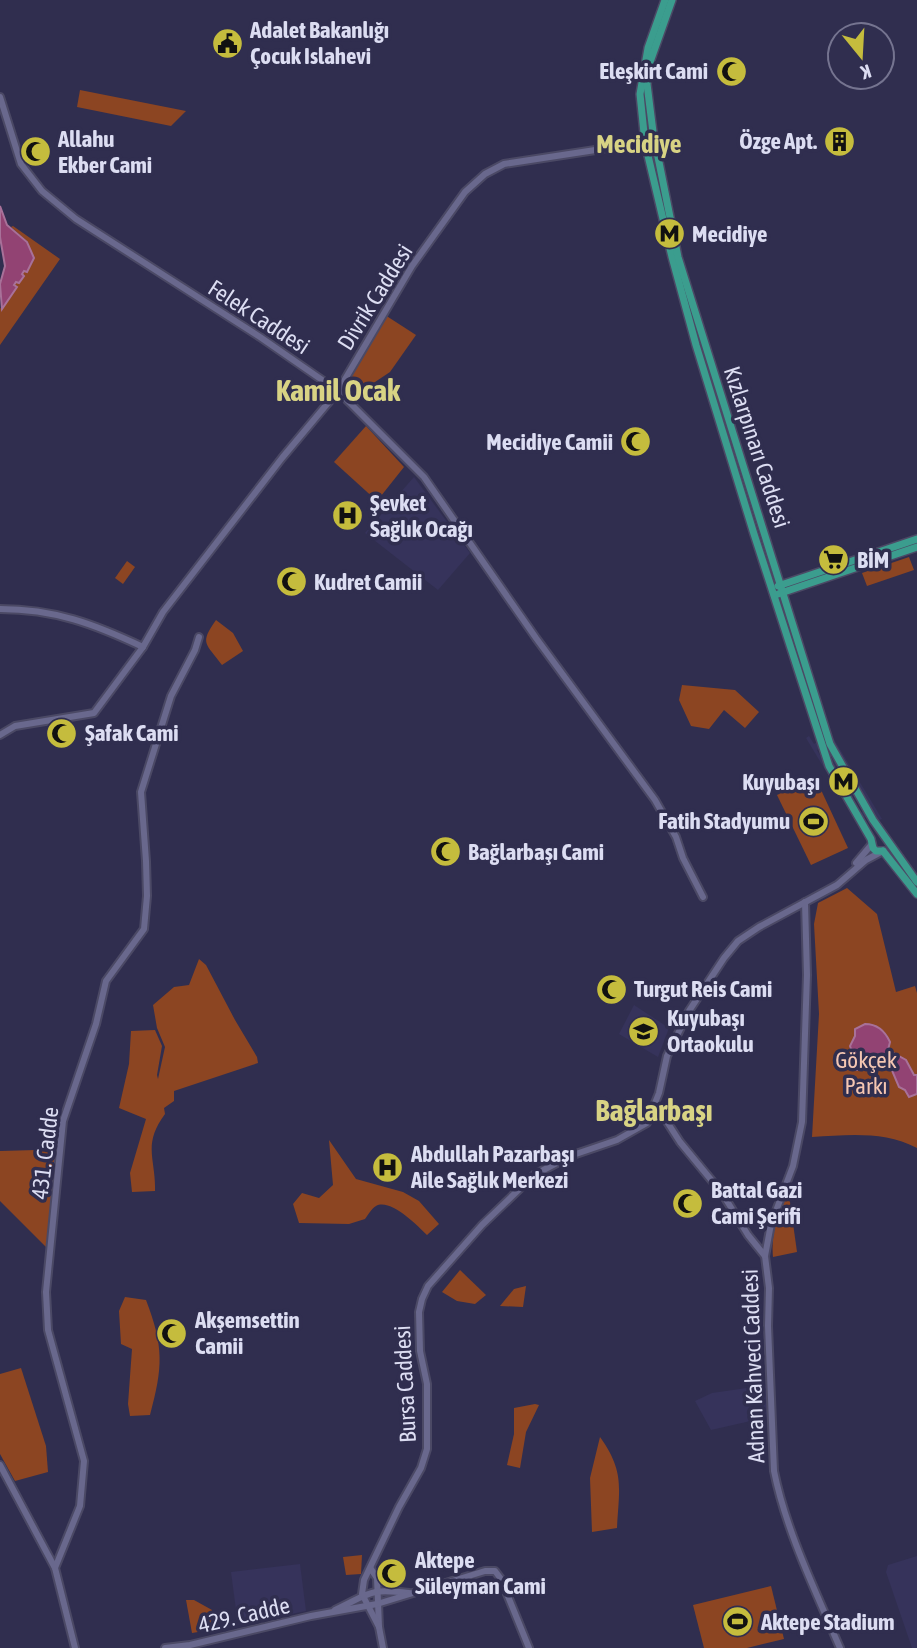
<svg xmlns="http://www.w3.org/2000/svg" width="917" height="1648" viewBox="0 0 917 1648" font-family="'Asap Condensed',sans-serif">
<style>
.built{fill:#36335b;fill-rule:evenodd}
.green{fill:#8c4522}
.water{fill:#924373;stroke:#a87199;stroke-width:2}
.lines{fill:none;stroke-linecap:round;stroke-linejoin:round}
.minor-casing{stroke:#4b4965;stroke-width:10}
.major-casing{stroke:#4b4965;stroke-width:10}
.minor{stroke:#69688d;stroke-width:6}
.major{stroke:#3b9d8e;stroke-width:7}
.labels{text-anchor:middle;stroke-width:7;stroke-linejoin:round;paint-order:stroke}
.poi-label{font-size:23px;font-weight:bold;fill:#dcddf2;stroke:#302e4f;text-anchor:start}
.street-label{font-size:23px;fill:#dcddf2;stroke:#302e4f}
.park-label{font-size:23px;fill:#f5c6b2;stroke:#302e4f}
.quarter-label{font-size:26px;font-weight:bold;fill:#d8d384;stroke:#302e4f}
.district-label{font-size:30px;font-weight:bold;fill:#d8d384;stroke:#302e4f}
</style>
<rect width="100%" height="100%" fill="#302e4f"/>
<g class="built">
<polygon points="414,477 470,553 438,590 365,533"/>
<path d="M826,726L882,819L879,820L874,812L869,815L870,818L868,819L865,817L860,820L865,829L862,831L806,738L809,736L814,744L828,736ZM831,741L834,757L826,765L817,750ZM844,762L856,782L842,790L830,770ZM859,787L871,807L857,815L845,796L849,793L851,796L856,794L854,790Z"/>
<polygon points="634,1005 669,1028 658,1057 619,1034"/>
<polygon points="767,1385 768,1417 711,1430 695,1401 712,1393"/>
<polygon points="917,1556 917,1648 912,1648 886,1572 888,1565"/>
<polygon points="300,1564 306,1611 238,1625 231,1572"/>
</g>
<g class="green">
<polygon points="80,90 186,111 171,126 77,107"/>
<polygon points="13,226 60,259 0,345 0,308 2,309 17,287 14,285 24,270 27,272 33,262 28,242 11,227"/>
<polygon points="385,315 416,335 390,372 363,390 350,378"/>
<polygon points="366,426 404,467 377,501 334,462"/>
<polygon points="909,557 914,570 867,586 862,573"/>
<polygon points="127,561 135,567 123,584 115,578"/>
<path d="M216,620L233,633L243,651L222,665C206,643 199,644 216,620Z"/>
<polygon points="682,685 735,690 759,712 745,728 724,710 709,729 691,726 679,700"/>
<polygon points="815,777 848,848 811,865 777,795"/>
<path d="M847,888L877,914L896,992L915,986L917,993V1148C884,1131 849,1135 812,1137L819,1014L814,924L818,903Z"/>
<path d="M199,959L206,965L235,1020L257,1057L258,1063L174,1091V1101L164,1108L165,1114C142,1145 156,1159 155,1191L132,1192L130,1173L146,1119L119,1108L129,1064L131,1031L155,1030L162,1046L157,1075L158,1079L165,1047L157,1028L153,1005L174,987L189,985Z"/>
<path d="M329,1140L356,1179L403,1192L419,1201L439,1224L427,1235C417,1225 390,1198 376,1206C371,1209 368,1215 365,1219L349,1224L299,1223L293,1204L302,1193L319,1198L333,1185Z"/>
<polygon points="36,1150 56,1154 49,1250 0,1201 0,1151"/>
<path d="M789,1195L797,1252L773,1257C771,1237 776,1211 789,1195Z"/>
<polygon points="460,1270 486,1295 475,1304 457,1301 442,1292"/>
<polygon points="526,1286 523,1307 500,1306 514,1289"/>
<path d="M125,1297L146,1300C164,1347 163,1367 150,1415L130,1416L128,1404L132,1349L121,1344L119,1311Z"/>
<polygon points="21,1368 46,1446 48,1472 15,1481 0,1454 0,1374"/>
<polygon points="535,1404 539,1405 526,1432 520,1468 507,1465 514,1434 514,1408"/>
<path d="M600,1437C625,1472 619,1488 617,1528L592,1532L590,1478Z"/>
<polygon points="362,1555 361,1574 346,1575 343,1557"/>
<polygon points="771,1586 784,1639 747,1648 704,1648 693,1605"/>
<polygon points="186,1600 194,1600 212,1610 216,1629 192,1633"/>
</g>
<g class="water">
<polygon points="0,206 7,225 27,242 34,258 27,272 24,271 22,274 24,276 19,283 16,282 14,285 17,287 2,309 0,284 5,266 0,237"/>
<path d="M865,1024C878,1024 885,1031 890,1042L888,1050L906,1060L914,1075H917V1094L909,1097L905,1090L899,1087L891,1068L873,1064L866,1065L863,1062L857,1070H852L854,1057L850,1046L855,1036V1029Z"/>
</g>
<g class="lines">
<defs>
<g id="minor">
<polyline points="0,97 21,164 42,191 76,219 260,337 338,391 424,477 536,638 655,800 676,837 683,858 703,897"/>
<path d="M0,609C55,609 94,624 143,647"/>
<polyline points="0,735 15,726 94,713 143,647 163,612 282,458 338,391 412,266 465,192 485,174 504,164 654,141"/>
<polyline points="856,863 872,844"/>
<path d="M653,1111L662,1114L680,1142L722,1193L748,1235L765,1256L769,1288L768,1326L774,1471C786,1531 816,1592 840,1648"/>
<polyline points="765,1256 771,1224 793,1166 802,1122 807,975 805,902"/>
<polyline points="0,1465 55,1568"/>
<polyline points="371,1569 377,1578 379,1627 383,1648"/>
<path d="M335,1610C371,1593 368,1588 409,1593"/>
<polyline points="379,1627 362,1594 364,1580 399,1507 421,1468 427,1449 427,1384 420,1351 419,1312 422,1299 428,1286 482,1225 534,1175 570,1156 617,1140 647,1123 659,1093 667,1056 689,1011 724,958 738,941 759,927 837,885 866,860 881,852"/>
<polyline points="75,1648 55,1568 80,1506 84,1461 48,1330 46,1292 63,1121 96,1024 106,981 144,929 147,896 146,861 141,792 171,696 195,650 199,637"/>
<polyline points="165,1648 190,1645 311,1616 377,1604 485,1571 495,1571 501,1579 529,1648"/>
</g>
<g id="major">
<polyline points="665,0 648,48 640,94 645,143 672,257 696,345 754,534 829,766 871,839 873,848 876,851 883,851"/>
<polyline points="672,0 650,62 647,84 653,132 678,257 830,744 873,820 917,882"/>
<polyline points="778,586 917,539"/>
<polyline points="778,594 917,547"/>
<polyline points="883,851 917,894"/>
</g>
</defs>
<use href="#minor" class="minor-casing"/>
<use href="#major" class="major-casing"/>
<use href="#minor" class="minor"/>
<use href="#major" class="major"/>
</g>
<defs>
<symbol id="civic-disc" viewBox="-11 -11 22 22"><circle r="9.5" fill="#c5bc3d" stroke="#302e4f"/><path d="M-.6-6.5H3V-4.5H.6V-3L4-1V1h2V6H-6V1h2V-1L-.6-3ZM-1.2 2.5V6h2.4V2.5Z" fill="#111"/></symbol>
<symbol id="mosque-disc" viewBox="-11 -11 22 22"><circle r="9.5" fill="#c5bc3d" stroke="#302e4f"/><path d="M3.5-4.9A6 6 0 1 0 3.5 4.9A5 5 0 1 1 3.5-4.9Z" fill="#111"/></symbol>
<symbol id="building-disc" viewBox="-11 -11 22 22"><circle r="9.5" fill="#c5bc3d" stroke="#302e4f"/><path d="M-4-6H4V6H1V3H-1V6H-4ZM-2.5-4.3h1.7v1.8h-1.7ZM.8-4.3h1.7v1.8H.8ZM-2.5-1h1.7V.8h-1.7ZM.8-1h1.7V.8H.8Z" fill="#111"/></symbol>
<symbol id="metro-disc" viewBox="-11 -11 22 22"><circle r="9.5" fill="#c5bc3d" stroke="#302e4f"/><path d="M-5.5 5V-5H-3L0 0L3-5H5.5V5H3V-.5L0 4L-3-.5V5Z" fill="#111"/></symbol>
<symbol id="hospital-disc" viewBox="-11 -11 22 22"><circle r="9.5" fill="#c5bc3d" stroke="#302e4f"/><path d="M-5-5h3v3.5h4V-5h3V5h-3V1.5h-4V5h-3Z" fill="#111"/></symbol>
<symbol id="supermarket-disc" viewBox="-11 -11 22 22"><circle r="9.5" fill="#c5bc3d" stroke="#302e4f"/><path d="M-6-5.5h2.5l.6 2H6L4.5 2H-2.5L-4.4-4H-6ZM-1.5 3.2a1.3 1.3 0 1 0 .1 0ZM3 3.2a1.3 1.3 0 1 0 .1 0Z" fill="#111"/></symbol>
<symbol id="stadium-disc" viewBox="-11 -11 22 22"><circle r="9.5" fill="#c5bc3d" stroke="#302e4f"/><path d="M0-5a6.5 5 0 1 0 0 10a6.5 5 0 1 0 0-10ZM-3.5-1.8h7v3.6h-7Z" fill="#111"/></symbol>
<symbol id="school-disc" viewBox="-11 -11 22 22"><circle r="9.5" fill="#c5bc3d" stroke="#302e4f"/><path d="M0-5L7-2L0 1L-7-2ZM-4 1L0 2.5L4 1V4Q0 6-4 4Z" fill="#111"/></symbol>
</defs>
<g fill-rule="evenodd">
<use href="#civic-disc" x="210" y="26" width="35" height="35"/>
<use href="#mosque-disc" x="714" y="54" width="35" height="35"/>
<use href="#building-disc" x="822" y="124" width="35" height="35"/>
<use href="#mosque-disc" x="18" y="134" width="35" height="35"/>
<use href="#metro-disc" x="652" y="216" width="35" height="35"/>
<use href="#mosque-disc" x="618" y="424" width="35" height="35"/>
<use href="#hospital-disc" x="330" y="498" width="35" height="35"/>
<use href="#supermarket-disc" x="816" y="542" width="35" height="35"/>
<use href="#mosque-disc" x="274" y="564" width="35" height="35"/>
<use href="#mosque-disc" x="44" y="716" width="35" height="35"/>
<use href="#metro-disc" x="826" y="764" width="35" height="35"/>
<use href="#stadium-disc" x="796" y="804" width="35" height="35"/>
<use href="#mosque-disc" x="428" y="834" width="35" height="35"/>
<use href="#mosque-disc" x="594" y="972" width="35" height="35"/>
<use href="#school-disc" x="626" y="1014" width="35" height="35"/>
<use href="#hospital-disc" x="370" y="1150" width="35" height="35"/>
<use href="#mosque-disc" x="670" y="1186" width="35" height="35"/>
<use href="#mosque-disc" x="154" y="1316" width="35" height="35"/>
<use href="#mosque-disc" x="374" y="1556" width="35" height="35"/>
<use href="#stadium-disc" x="720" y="1604" width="35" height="35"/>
</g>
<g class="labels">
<g class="poi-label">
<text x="250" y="38">Adalet Bakanlığı<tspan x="250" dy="26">Çocuk Islahevi</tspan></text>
<text x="708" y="79" text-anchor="end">Eleşkirt Cami</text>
<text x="58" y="147">Allahu<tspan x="58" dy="26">Ekber Cami</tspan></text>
<text x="817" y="149" text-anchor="end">Özge Apt.</text>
<text x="692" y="242">Mecidiye</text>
<text x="613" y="450" text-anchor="end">Mecidiye Camii</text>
<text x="370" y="511">Şevket<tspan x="370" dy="26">Sağlık Ocağı</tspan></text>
<text x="857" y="568">BİM</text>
<text x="314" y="590">Kudret Camii</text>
<text x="85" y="741">Şafak Cami</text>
<text x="820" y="790" text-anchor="end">Kuyubaşı</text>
<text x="790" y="829" text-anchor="end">Fatih Stadyumu</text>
<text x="468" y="860">Bağlarbaşı Cami</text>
<text x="634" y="997">Turgut Reis Cami</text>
<text x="667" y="1026">Kuyubaşı<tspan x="667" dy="26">Ortaokulu</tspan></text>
<text x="411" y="1162">Abdullah Pazarbaşı<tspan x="411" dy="26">Aile Sağlık Merkezi</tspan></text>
<text x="711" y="1198">Battal Gazi<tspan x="711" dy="26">Cami Şerifi</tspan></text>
<text x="195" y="1328">Akşemsettin<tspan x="195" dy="26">Camii</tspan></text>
<text x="415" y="1568">Aktepe<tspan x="415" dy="26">Süleyman Cami</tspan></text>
<text x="761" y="1630">Aktepe Stadium</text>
</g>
<g class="street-label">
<text transform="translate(375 297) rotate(-58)" y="8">Divrik Caddesi</text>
<text transform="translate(259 317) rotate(33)" y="8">Felek Caddesi</text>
<text transform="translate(757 447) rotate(72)" y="8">Kızlarpınarı Caddesi</text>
<text transform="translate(45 1153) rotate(-83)" y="8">431. Cadde</text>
<text transform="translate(753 1366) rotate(-92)" y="8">Adnan Kahveci Caddesi</text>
<text transform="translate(405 1384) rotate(-93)" y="8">Bursa Caddesi</text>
<text transform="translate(244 1615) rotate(-13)" y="8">429. Cadde</text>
</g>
<g class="park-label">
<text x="866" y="1068">Gökçek<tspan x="866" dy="26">Parkı</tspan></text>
</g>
<g class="quarter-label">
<text x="639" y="153">Mecidiye</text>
</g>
<g class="district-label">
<text x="338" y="401">Kamil Ocak</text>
<text x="654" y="1121">Bağlarbaşı</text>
</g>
</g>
<g transform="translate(861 56) rotate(162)"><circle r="33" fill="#302e4f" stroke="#757490" stroke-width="2"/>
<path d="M0-5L12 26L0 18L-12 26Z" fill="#c5bc3d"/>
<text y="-10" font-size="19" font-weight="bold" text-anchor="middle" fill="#dcddf2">K</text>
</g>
</svg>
